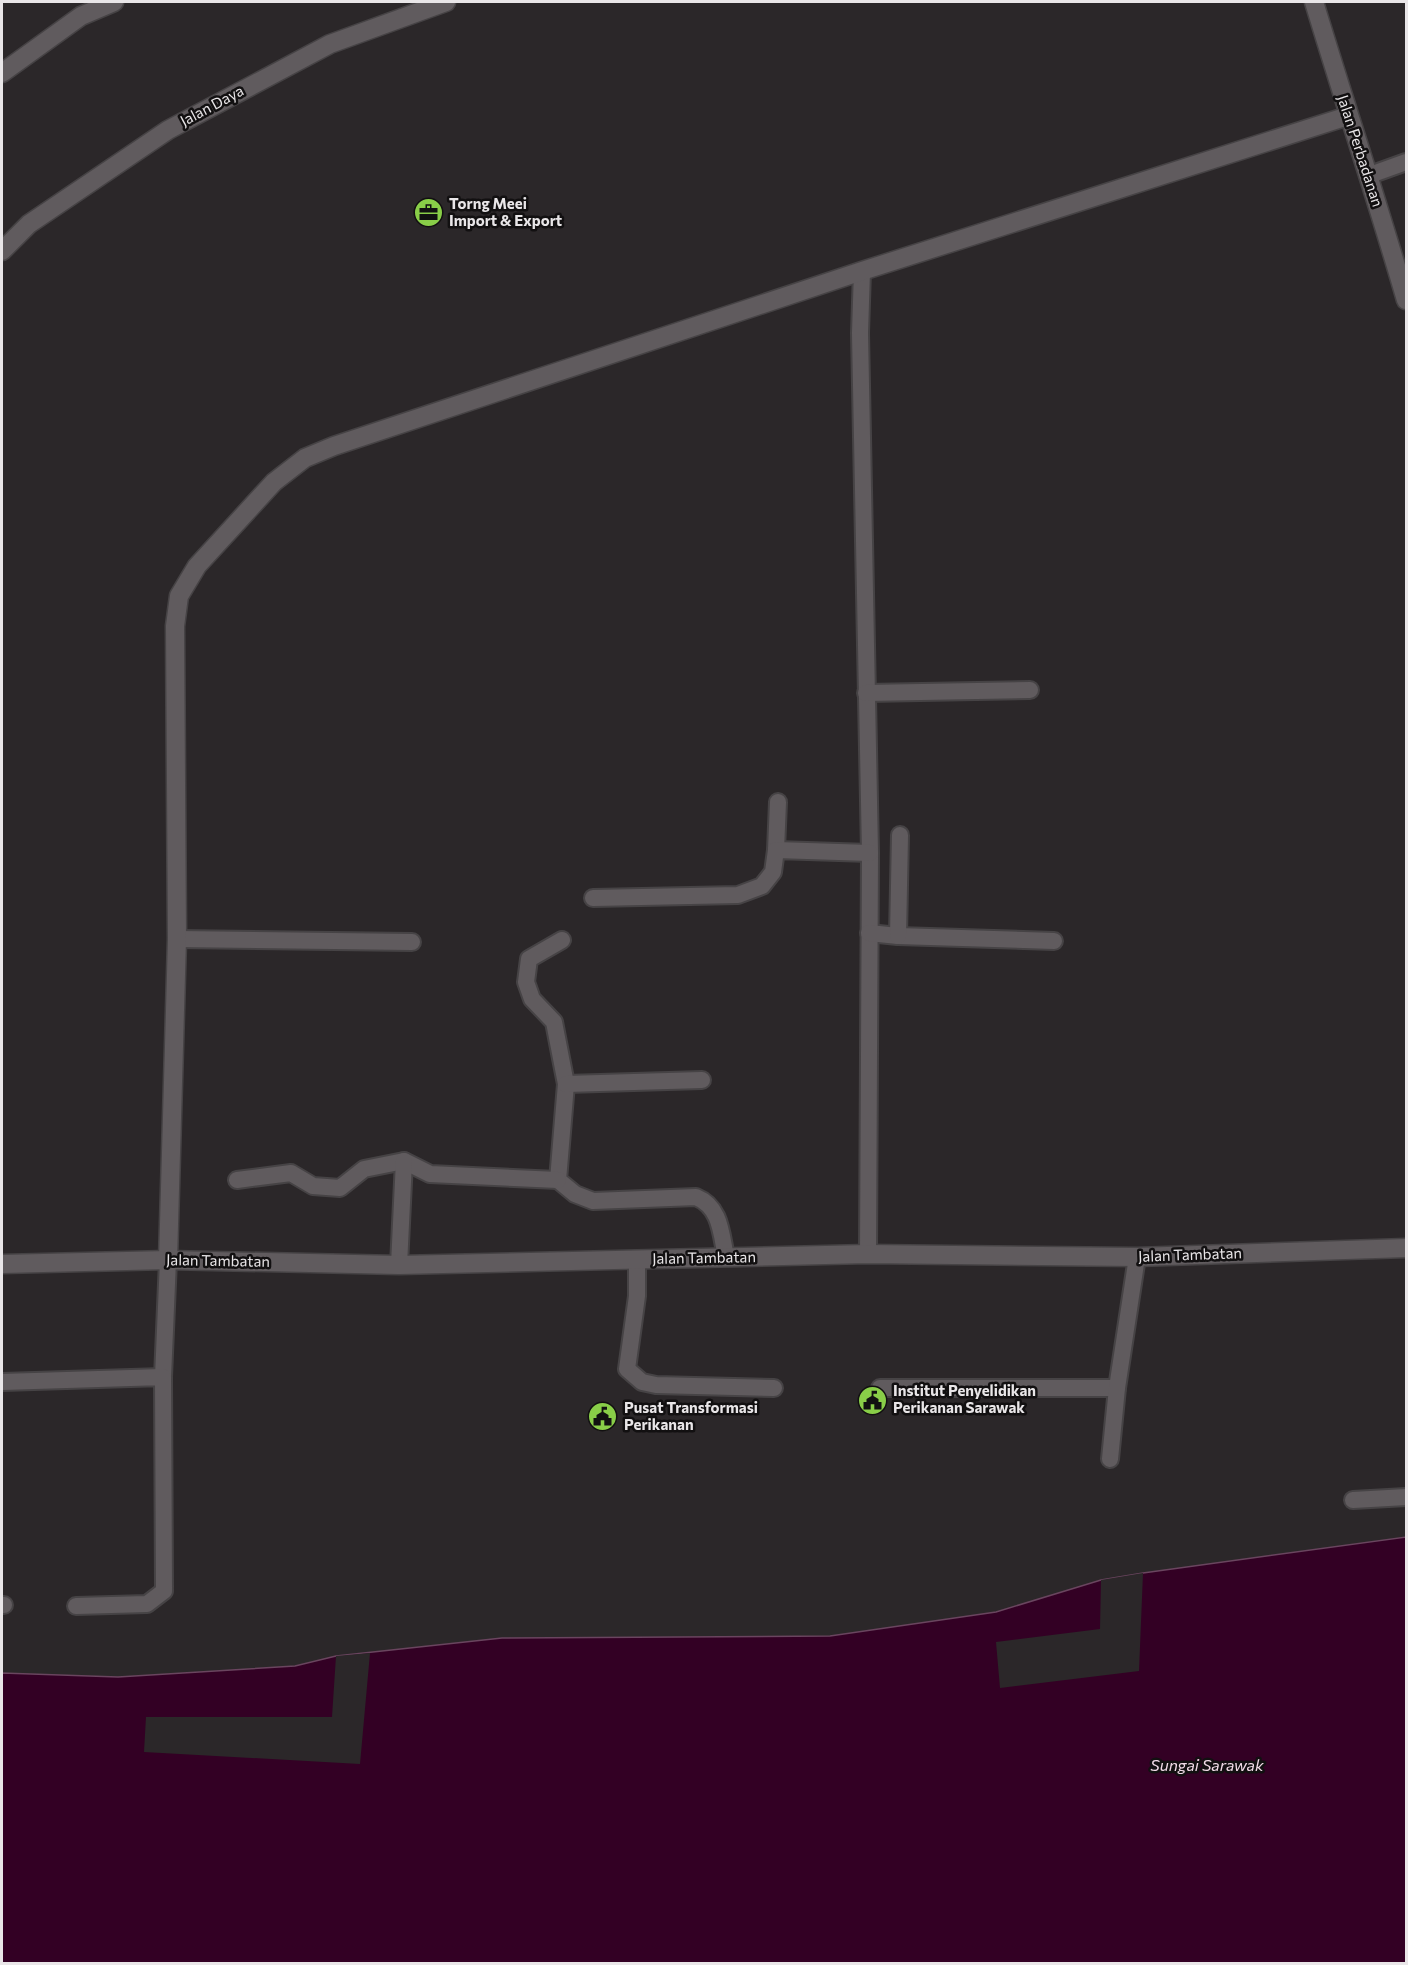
<svg xmlns="http://www.w3.org/2000/svg" width="1408" height="1965" viewBox="0 0 1408 1965" font-family="Commissioner,sans-serif">
<style>
.water{fill:#330024;stroke:#6a455f;stroke-width:1.5}
.pier{fill:#2b2729}
.lines{fill:none;stroke-linecap:round;stroke-linejoin:round}
.lane-casing{stroke:#464345;stroke-width:20}
.street-casing{stroke:#464345;stroke-width:21}
.lane{stroke:#605b5e;stroke-width:16}
.street{stroke:#605b5e;stroke-width:18}
.labels{text-anchor:middle;stroke-width:5;stroke-linejoin:round;paint-order:stroke}
.street-label{font-size:15px;fill:#e9e6e8;stroke:#121011}
.poi-label{font-size:15px;font-weight:bold;fill:#e9e6e8;stroke:#121011;text-anchor:start}
.water-label{font-size:16px;font-style:italic;fill:#f2dbe8;stroke:#121011}
</style>
<rect width="100%" height="100%" fill="#2b2729"/>
<polygon class="water" points="1406,1537 1406,1963 2,1964 2,1673 118,1677 295,1666 336,1656 502,1638 830,1636 996,1612 1101,1580 1143,1573"/>
<g class="pier">
<polygon points="1143,1573 1139,1671 1000,1688 996,1642 1100,1629 1101,1580"/>
<polygon points="370,1653 360,1764 144,1752 146,1717 332,1717 336,1656"/>
</g>
<g class="lines">
<defs>
<g id="lane">
<polyline points="1370,175 1406,162"/>
<polyline points="862,271 860,333 870,853 868,1254"/>
<polyline points="866,693 1030,690"/>
<polyline points="776,850 778,802"/>
<polyline points="593,898 738,895 762,886 773,872 776,850 870,853"/>
<polyline points="869,933 898,936 1054,941"/>
<polyline points="898,936 900,835"/>
<polyline points="177,939 412,942"/>
<path d="M562,940L529,959L526,982L532,999L554,1022L566,1084L558,1180L575,1194L593,1201L696,1197C721,1207 721,1234 726,1257"/>
<polyline points="566,1084 702,1080"/>
<polyline points="237,1180 291,1173 313,1186 340,1188 364,1169 404,1161 430,1174 558,1180"/>
<polyline points="637,1259 637,1296 627,1369 642,1382 656,1385 774,1388"/>
<polyline points="399,1265 404,1161"/>
<polyline points="163,1377 168,1260"/>
<polyline points="2,1382 163,1377 164,1591 147,1604 76,1606"/>
<polyline points="880,1388 1117,1388"/>
<polyline points="1110,1459 1117,1388 1137,1257"/>
<polyline points="1353,1500 1406,1497"/>
<polyline points="2,1605 4,1605"/>
</g>
<g id="street">
<path d="M1314,2C1344,101 1377,200 1406,300"/>
<polyline points="2,73 81,16 114,2"/>
<polyline points="2,251 29,224 168,130 330,44 446,2"/>
<polyline points="168,1260 177,939 175,626 179,596 197,566 274,482 305,458 334,446 862,271 1348,116"/>
<polyline points="2,1264 168,1260 399,1265 868,1254 1137,1257 1406,1248"/>
</g>
</defs>
<use href="#lane" class="lane-casing"/>
<use href="#street" class="street-casing"/>
<use href="#lane" class="lane"/>
<use href="#street" class="street"/>
</g>
<defs>
<symbol id="office-disc" viewBox="-11 -11 22 22"><circle r="9.5" fill="#89ce48" stroke="#121011"/><path d="M-6-3h4V-5.5h4V-3h4V5H-6ZM-1-4.5V-3h2v-1.5ZM-6 0V1H6V0Z" fill="#111"/></symbol>
<symbol id="civic-disc" viewBox="-11 -11 22 22"><circle r="9.5" fill="#89ce48" stroke="#121011"/><path d="M-.6-6.5H3V-4.5H.6V-3L4-1V1h2V6H-6V1h2V-1L-.6-3ZM-1.2 2.5V6h2.4V2.5Z" fill="#111"/></symbol>
</defs>
<g fill-rule="evenodd">
<use href="#office-disc" x="412" y="196" width="33" height="33"/>
<use href="#civic-disc" x="856" y="1384" width="33" height="33"/>
<use href="#civic-disc" x="586" y="1400" width="33" height="33"/>
</g>
<g class="labels">
<g class="street-label">
<text transform="translate(212 106) rotate(-28)" y="5">Jalan Daya</text>
<text transform="translate(1360 151) rotate(72)" y="5">Jalan Perbadanan</text>
<text transform="translate(1190 1255) rotate(-2)" y="5">Jalan Tambatan</text>
<text transform="translate(704 1258) rotate(-1)" y="5">Jalan Tambatan</text>
<text transform="translate(218 1261) rotate(1)" y="5">Jalan Tambatan</text>
</g>
<g class="poi-label">
<text x="449" y="209">Torng Meei<tspan x="449" dy="17">Import &amp; Export</tspan></text>
<text x="893" y="1396">Institut Penyelidikan<tspan x="893" dy="17">Perikanan Sarawak</tspan></text>
<text x="624" y="1413">Pusat Transformasi<tspan x="624" dy="17">Perikanan</tspan></text>
</g>
<g class="water-label">
<text x="1207" y="1771">Sungai Sarawak</text>
</g>
</g>
<rect width="1408" height="1965" fill="none" stroke="#e9e6e8" stroke-width="6"/>
</svg>
